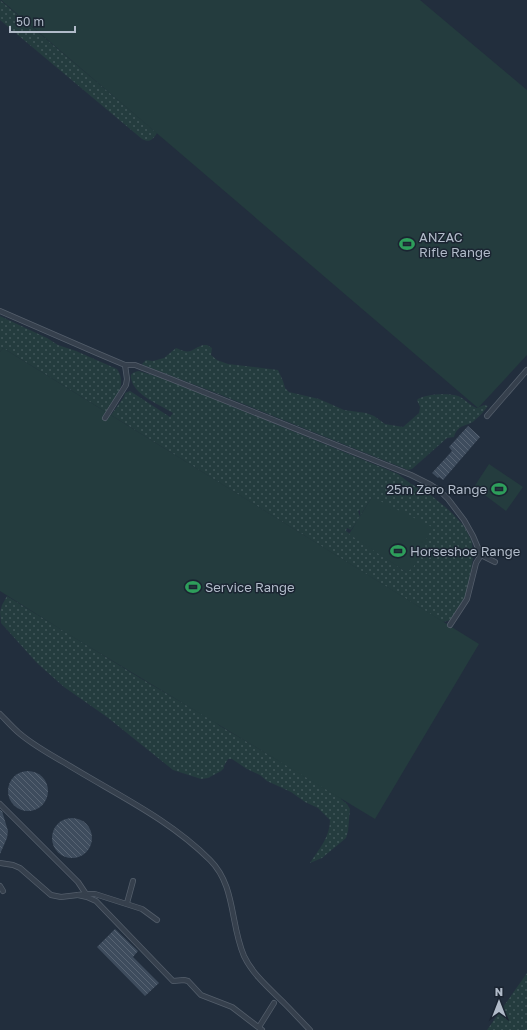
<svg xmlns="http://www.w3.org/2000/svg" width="527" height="1030" viewBox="0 0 527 1030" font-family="'Golos Text',sans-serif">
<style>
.grass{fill:url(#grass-dots);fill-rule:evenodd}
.green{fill:#243c3e}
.building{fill:url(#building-back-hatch)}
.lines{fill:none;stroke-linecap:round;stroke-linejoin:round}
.service-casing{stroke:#545e6b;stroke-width:6}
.service{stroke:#36404d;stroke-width:4.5}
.labels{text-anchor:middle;stroke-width:3;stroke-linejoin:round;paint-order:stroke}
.poi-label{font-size:13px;fill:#b1bbc9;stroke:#1b2532;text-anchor:start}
</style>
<defs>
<pattern id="grass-dots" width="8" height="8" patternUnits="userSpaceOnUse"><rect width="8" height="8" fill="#243c3e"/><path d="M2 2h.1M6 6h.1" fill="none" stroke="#415659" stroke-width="1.8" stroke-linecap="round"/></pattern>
<pattern id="building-back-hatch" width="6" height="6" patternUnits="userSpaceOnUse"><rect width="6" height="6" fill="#3e4c5d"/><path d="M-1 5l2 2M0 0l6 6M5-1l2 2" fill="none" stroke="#586473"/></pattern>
</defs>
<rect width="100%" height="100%" fill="#222e3d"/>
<g class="grass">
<path d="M0,0L157,133C153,140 149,143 142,139L0,20Z"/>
<path d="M0,316L47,338L58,345L76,351L117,369C128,385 115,399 106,412L3,348L0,352Z"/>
<path d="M203,345H207L212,348L211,355L217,360L228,364L278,370L283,381L285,388L289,392L319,399L344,410L366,413L374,416L385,424L403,427L419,413L420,407L417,400C423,394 449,393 458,396C464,398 470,406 477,408L484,405L488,406C484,411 480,416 475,420C468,427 458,423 454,437L447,438L412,469L408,470L211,391L143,365L142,364L146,360L153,361L164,358L176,348C192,355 189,350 203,345Z"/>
<path d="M139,371L158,377L189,389L398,474L411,484L427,492L450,511L464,526L472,542L473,559L466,596L451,620L443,622L111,415L124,397L125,393L130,391L170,417L173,413C161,405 133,395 131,378C130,373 134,372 139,371ZM372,497L406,572L346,531L347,528L351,530L360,517L358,511L360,510V516Z"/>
<path d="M7,596L140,678L212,720L220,726L341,797V799L347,804L350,809L348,831L346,838L322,858L310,863C319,849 330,837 330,820L318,808L305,802L291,792L267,781L260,775L247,769L232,759H228L224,766V768L221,771L208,778L201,779L173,770L107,717L64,687L37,663L1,623L0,612L2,605Z"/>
<polygon points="527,973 527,1030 486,1030 487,1030"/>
</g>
<g class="green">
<polygon points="1,0 420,0 527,90 527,355 478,408"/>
<polygon points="3,348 479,644 375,819 68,634 0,591 0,352"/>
<polygon points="489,464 523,487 506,511 474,487"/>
<polygon points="372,497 432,527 413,568 406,572 349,534"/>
</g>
<g class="building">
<polygon points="468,426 480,437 443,480 439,477 438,478 432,473 452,451 449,447"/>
<circle cx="28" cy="791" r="20"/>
<polygon points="0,810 2,811 8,831 7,838 0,854"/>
<circle cx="72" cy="838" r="20"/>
<polygon points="115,929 138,951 133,957 159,983 145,996 97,947"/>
</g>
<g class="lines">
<defs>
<g id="service">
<polyline points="0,311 99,354 125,365 135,365 171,379 411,475 431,485 440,491 448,499 464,520 473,536 481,555 476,563 467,599 450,625"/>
<polyline points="487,416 527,370"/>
<polyline points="105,418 126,385 127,379 125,365"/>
<polyline points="481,555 495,562"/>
<path d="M0,714C6,720 12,727 19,733C33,745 49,754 65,763C115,794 168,818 210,860C236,886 230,924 244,956C253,975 270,989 285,1004C294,1013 302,1022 310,1030"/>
<polyline points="0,804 78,882 86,894"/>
<polyline points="0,863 13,865 20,868 51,895 61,897 86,894 95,894 142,909 157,920"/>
<polyline points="0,886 3,891"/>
<polyline points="78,895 87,897 96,901 173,981 184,980 188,981 201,995 232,1007 262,1030"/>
<polyline points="127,903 133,881"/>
<polyline points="259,1027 274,1003"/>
</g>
</defs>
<use href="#service" class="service-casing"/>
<use href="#service" class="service"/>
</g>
<defs>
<symbol id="stadium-bare" viewBox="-9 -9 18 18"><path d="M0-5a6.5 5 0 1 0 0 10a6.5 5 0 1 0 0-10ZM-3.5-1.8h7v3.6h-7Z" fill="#2e9e5b" stroke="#1b2532" stroke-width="2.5" paint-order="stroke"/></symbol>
</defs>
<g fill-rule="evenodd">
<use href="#stadium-bare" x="396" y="233" width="22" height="22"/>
<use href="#stadium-bare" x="488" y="478" width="22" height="22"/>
<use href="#stadium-bare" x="387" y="540" width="22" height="22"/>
<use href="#stadium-bare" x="182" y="576" width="22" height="22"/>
</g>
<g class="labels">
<g class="poi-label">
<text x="419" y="242">ANZAC<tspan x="419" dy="15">Rifle Range</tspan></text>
<text x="487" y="494" text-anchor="end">25m Zero Range</text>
<text x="410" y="556">Horseshoe Range</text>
<text x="205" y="592">Service Range</text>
</g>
</g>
<g transform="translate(499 1002)" stroke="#1b2532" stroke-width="3" paint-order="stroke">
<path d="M0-3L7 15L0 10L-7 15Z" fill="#b1bbc9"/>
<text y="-6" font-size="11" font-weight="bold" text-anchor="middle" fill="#b1bbc9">N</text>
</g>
<path d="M10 26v6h65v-6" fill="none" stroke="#b1bbc9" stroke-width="2"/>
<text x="16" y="26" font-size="12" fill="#b1bbc9" stroke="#1b2532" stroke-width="3" paint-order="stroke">50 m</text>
</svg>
